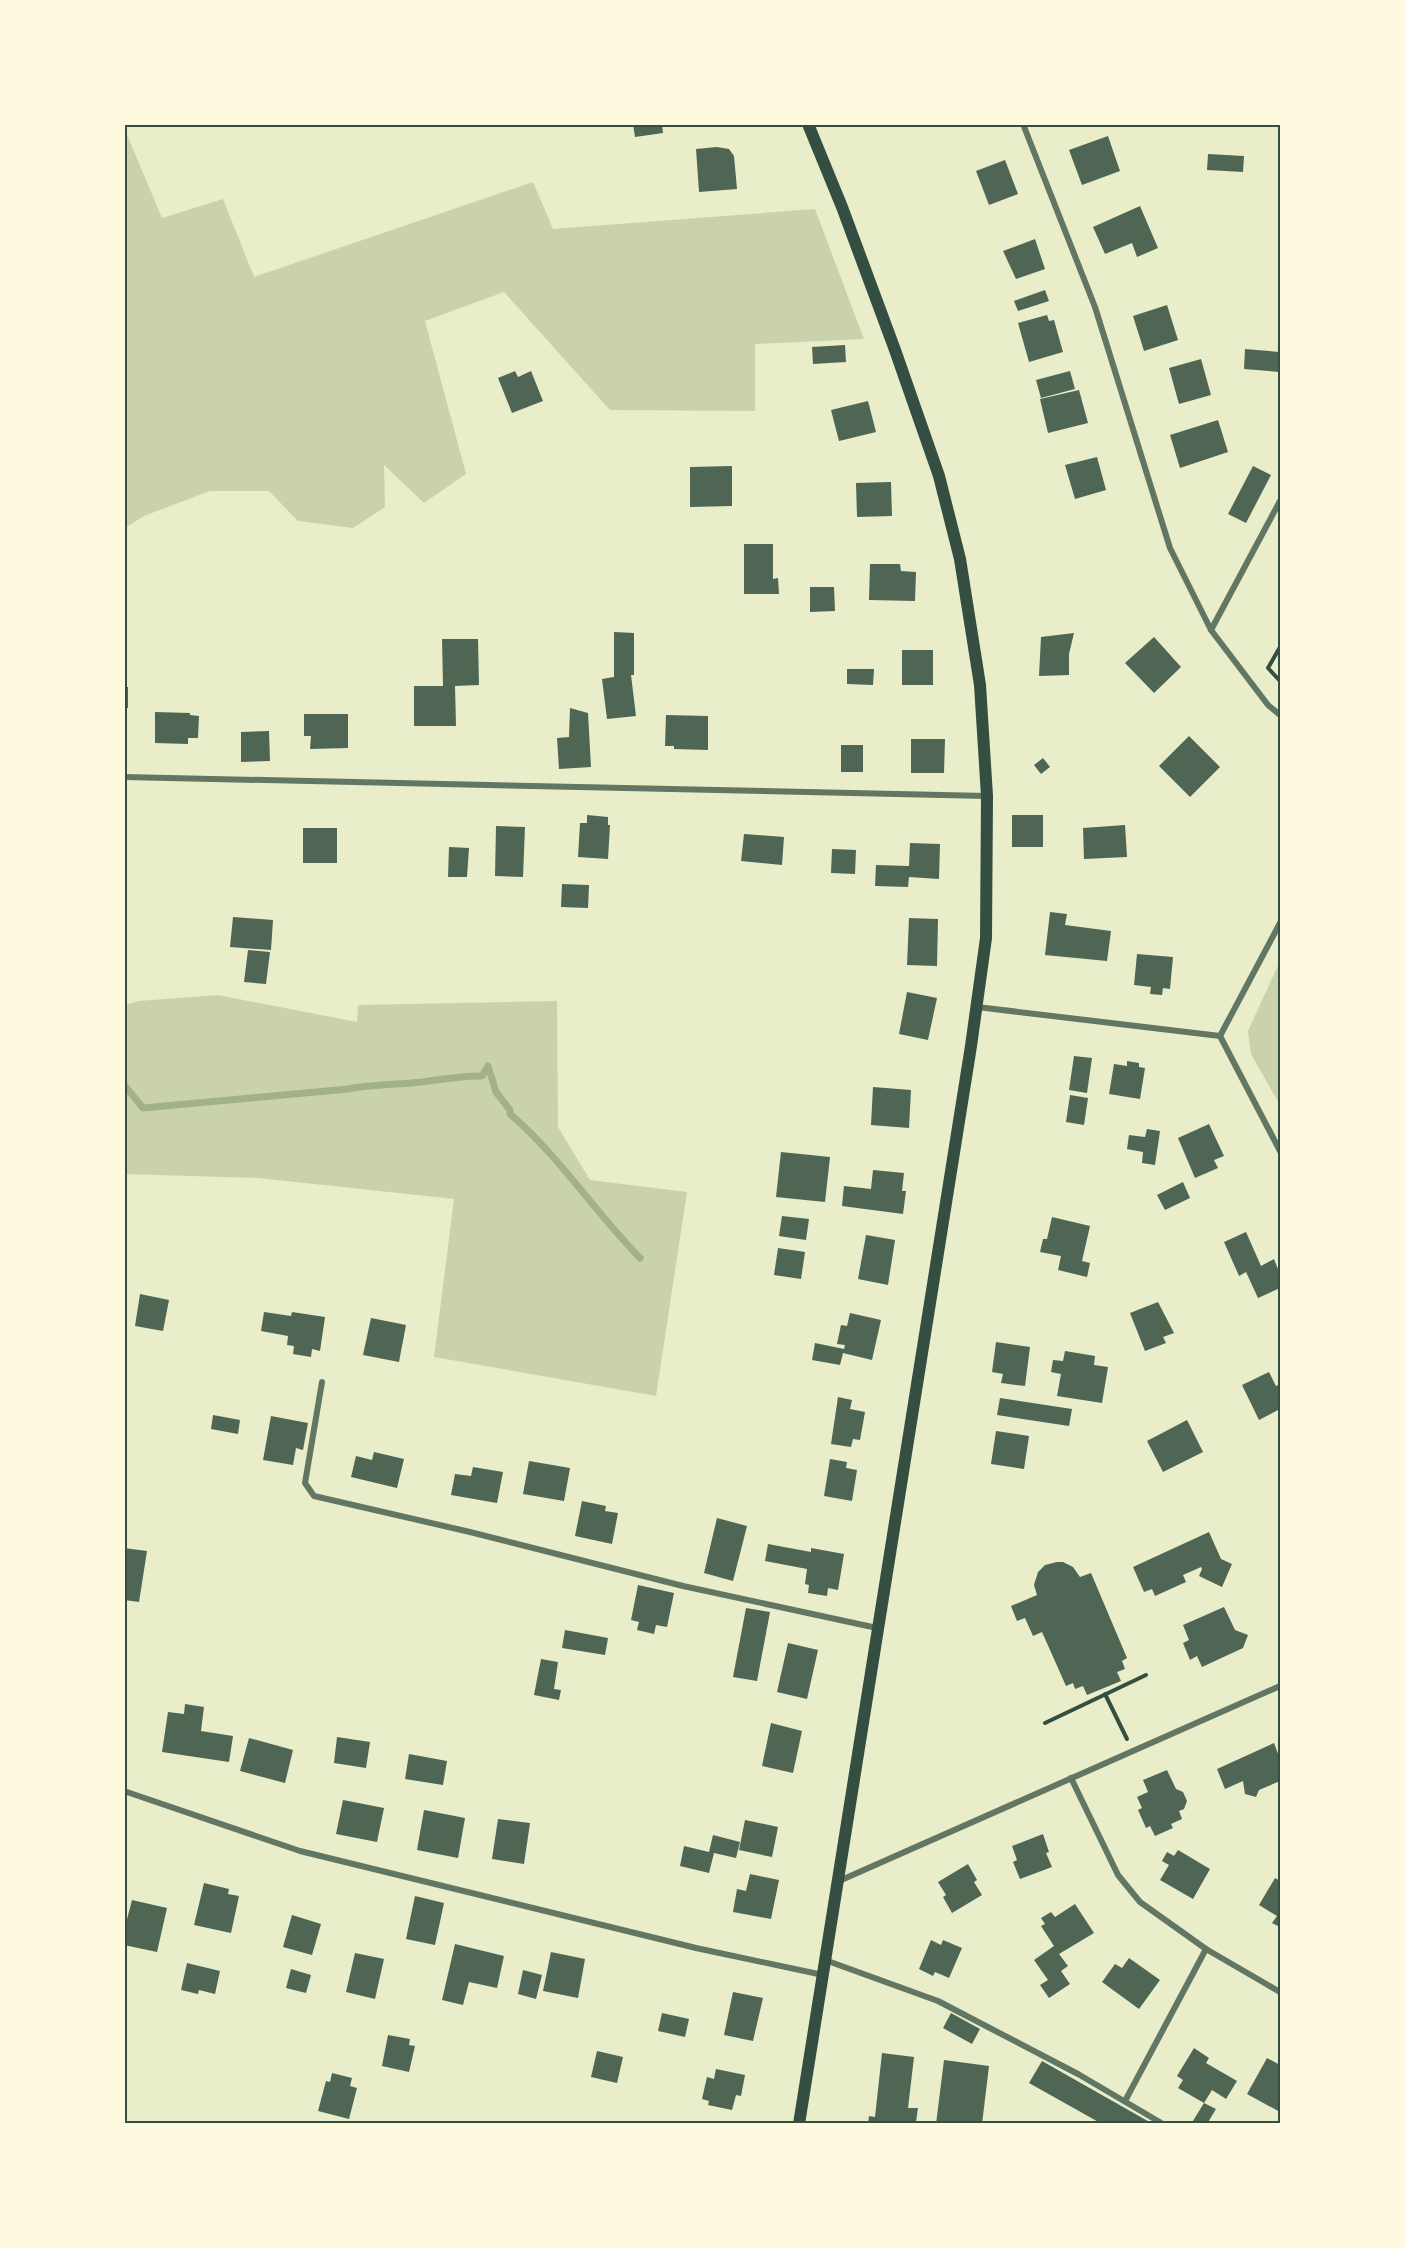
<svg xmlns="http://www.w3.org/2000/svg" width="1405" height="2248" viewBox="0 0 1405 2248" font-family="Overpass,sans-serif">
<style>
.green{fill:#cad2ad}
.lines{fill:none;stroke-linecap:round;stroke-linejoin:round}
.stream{stroke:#a3b18a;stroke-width:7}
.building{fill:#4f6655}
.path{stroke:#344e41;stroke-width:4}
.minor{stroke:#617663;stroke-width:6}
.secondary{stroke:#344e41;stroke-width:12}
.neatline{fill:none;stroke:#344e41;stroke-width:2}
</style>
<rect width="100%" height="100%" fill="#e9edc9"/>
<g class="green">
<polygon points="125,130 162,218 223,199 254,277 533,182 553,229 815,209 864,339 755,344 755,411 610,410 504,292 425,321 466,474 424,503 384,465 385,507 353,528 298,521 269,491 210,491 144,516 125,528"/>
<polygon points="1280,961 1280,1105 1251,1054 1248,1031"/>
<polygon points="218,995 357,1022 358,1005 557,1001 558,1127 590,1180 687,1192 656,1396 434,1357 454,1199 258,1178 125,1174 125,1005 139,1001"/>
</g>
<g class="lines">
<path class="stream" d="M124,1085L143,1108L348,1089C373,1084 397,1085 422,1082C442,1079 461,1076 482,1076L488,1066L496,1092L510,1110V1114C559,1156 595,1212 640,1258"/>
</g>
<g class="building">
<polygon points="633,124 662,124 663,133 635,137"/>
<polygon points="1108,136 1120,171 1082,185 1069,150"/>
<polygon points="717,147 729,149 734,156 737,189 699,192 696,149"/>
<polygon points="1208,154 1244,156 1243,172 1207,170"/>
<polygon points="1005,160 1018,194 989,205 976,171"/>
<polygon points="1140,206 1158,248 1137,257 1132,243 1105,254 1093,227"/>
<polygon points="1035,239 1045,269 1016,279 1003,251"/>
<polygon points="1045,290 1049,301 1018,311 1014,301"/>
<polygon points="1167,305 1178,340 1144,351 1133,316"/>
<polygon points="1047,315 1049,321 1054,320 1063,352 1029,362 1018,323"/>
<polygon points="845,345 846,362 813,364 812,347"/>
<polygon points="1245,349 1280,352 1280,372 1244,369"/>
<polygon points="1201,359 1211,395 1179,404 1169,368"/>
<polygon points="515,371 518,377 531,371 543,401 512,413 498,378"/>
<polygon points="1070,371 1075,389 1041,398 1036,380"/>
<polygon points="1079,390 1088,423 1048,433 1040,399"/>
<polygon points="868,401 876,432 839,441 831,410"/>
<polygon points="1218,420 1228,452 1180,468 1170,435"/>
<polygon points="1097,457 1106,490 1075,499 1065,465"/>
<polygon points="732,466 732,506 690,507 690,467"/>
<polygon points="1253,466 1271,475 1246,523 1228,514"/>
<polygon points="891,482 892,516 857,517 856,483"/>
<polygon points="744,544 773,544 773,579 778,578 779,594 744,594"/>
<polygon points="870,564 900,564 901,571 916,572 915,601 869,600"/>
<polygon points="810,587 834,587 835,611 810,612"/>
<polygon points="614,632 634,633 634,675 631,675 636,716 607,719 602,679 614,677"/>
<polygon points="1074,633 1069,654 1069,675 1039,676 1041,637"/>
<polygon points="1154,637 1181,667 1154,693 1125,663"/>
<polygon points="442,639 478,639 479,685 455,686 456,726 414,726 414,686 443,686"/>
<rect x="902" y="650" width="31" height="35"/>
<polygon points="847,669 874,669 873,685 847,684"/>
<rect x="124" y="687" width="4" height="21"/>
<polygon points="570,708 588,713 591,767 559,769 557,738 569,737"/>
<polygon points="155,712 190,713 190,715 199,716 198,738 188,738 188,744 155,743"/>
<polygon points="304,714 348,714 348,748 310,749 311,736 304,736"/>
<polygon points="666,715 708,716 708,750 674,749 674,746 665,746"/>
<polygon points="269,731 270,761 241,762 241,732"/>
<polygon points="1189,736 1220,767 1190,797 1159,766"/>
<polygon points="911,739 945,739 944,773 911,773"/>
<rect x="841" y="745" width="22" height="27"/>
<polygon points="1043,758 1050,767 1041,774 1034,765"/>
<polygon points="587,815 608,817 608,825 610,825 608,859 578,857 580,823 587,823"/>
<rect x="1012" y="815" width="31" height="32"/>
<polygon points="1125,825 1127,857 1084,859 1083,828"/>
<polygon points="496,826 525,827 523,877 495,876"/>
<rect x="303" y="828" width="34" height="35"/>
<polygon points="744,834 784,837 782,865 741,861"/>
<polygon points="910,843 940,844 939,879 909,877 908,887 875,886 876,865 909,866"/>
<polygon points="449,847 469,848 467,877 448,877"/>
<polygon points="832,849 856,850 855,874 831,873"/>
<polygon points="562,884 589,885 588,908 561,907"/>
<polygon points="1050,912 1067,914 1065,925 1111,931 1107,961 1045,955"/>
<polygon points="233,917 273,920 271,950 230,947"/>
<polygon points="909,918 938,919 937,966 907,965"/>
<polygon points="248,950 270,952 266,984 244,982"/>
<polygon points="1137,954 1173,957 1170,989 1163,988 1162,995 1150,994 1151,987 1134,985"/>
<polygon points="907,992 937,998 928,1040 899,1034"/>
<polygon points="1074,1056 1092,1058 1087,1093 1069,1090"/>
<polygon points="1127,1061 1139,1063 1139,1067 1145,1068 1140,1099 1109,1094 1114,1064 1127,1066"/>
<polygon points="873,1087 911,1090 909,1128 871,1125"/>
<polygon points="1070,1095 1088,1098 1084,1125 1066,1122"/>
<polygon points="1209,1124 1224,1156 1214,1160 1218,1168 1195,1178 1178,1138"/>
<polygon points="1147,1129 1160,1131 1155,1165 1142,1163 1143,1152 1127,1149 1129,1135 1145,1137"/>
<polygon points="781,1152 830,1157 825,1202 776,1197"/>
<polygon points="873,1170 904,1173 902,1191 906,1191 903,1214 842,1206 844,1186 871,1189"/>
<polygon points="1183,1182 1190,1198 1165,1210 1157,1195"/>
<polygon points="782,1216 809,1219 806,1240 779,1236"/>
<polygon points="1052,1217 1090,1226 1082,1261 1090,1263 1087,1277 1058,1270 1061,1256 1040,1252 1043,1239 1047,1239"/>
<polygon points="1246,1232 1261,1266 1274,1259 1280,1274 1280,1288 1258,1298 1246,1272 1239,1276 1224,1242"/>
<polygon points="866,1235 895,1240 888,1285 858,1279"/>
<polygon points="778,1248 805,1252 801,1279 774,1275"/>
<polygon points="140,1294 169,1300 163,1331 135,1326"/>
<polygon points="1158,1302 1174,1333 1163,1337 1166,1343 1145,1351 1130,1313"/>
<polygon points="264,1312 291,1316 292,1312 325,1317 320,1351 312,1349 311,1357 293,1354 294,1346 287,1345 288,1336 261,1331"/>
<polygon points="850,1313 881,1320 872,1360 843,1353 840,1365 812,1360 815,1343 844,1349 845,1345 837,1344 841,1325 847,1326"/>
<polygon points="371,1318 406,1325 399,1362 363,1355"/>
<polygon points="996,1342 1030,1347 1025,1386 1001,1383 1003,1374 992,1372"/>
<polygon points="1065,1351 1095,1356 1094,1365 1108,1367 1102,1403 1057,1396 1061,1374 1051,1372 1053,1360 1063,1361"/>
<polygon points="1269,1372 1276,1386 1280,1384 1280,1409 1259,1420 1242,1385"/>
<polygon points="838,1397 852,1400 850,1409 865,1412 860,1440 853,1439 851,1447 831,1444"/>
<polygon points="1000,1398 1072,1409 1069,1426 997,1415"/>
<polygon points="213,1415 240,1420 238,1434 211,1429"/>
<polygon points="271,1416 308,1423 303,1450 296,1448 293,1465 263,1460"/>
<polygon points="1187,1420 1203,1452 1163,1472 1147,1441"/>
<polygon points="996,1431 1029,1436 1024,1469 991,1464"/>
<polygon points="374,1452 404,1459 397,1488 351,1477 356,1456 372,1460"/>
<polygon points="830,1459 847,1462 846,1468 857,1470 852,1501 824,1496"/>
<polygon points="529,1461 570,1468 564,1501 523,1494"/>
<polygon points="473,1467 503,1472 497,1503 451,1495 455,1474 471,1476"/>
<polygon points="582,1501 606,1506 605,1511 618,1513 612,1544 575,1536"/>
<polygon points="717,1518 747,1526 733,1581 704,1573"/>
<polygon points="1209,1532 1221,1559 1232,1564 1222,1587 1199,1576 1202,1569 1201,1567 1183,1575 1186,1582 1155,1596 1152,1589 1144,1592 1133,1567"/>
<polygon points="768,1544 811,1552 811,1548 844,1554 838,1590 828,1588 827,1596 808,1593 809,1585 805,1584 807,1569 765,1561"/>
<polygon points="124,1548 147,1551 139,1602 124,1600"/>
<polygon points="1057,1562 1063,1562 1073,1567 1080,1577 1091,1573 1127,1658 1122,1661 1125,1669 1117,1672 1121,1681 1087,1695 1083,1686 1075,1689 1073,1683 1066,1686 1042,1632 1033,1636 1025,1618 1017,1621 1011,1606 1037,1595 1034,1585 1038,1572 1045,1565"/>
<polygon points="638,1585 674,1593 667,1627 656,1625 654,1634 637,1630 639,1622 631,1620"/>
<polygon points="1224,1607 1235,1630 1248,1635 1243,1648 1202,1667 1197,1656 1190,1660 1183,1643 1189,1640 1183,1625"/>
<polygon points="746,1608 770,1612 757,1681 733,1677"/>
<polygon points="565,1630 608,1638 605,1655 562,1648"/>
<polygon points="788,1643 818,1650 807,1699 777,1692"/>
<polygon points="541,1659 558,1662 554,1689 561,1690 559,1700 534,1695"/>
<polygon points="185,1704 204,1707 201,1731 233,1736 229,1762 162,1752 168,1712 184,1714"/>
<polygon points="771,1723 802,1731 793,1773 762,1766"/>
<polygon points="337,1737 370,1742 366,1768 334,1763"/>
<polygon points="249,1738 293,1750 285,1783 240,1771"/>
<polygon points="1274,1743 1280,1759 1280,1781 1259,1790 1256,1797 1245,1794 1243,1781 1225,1789 1217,1769"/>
<polygon points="409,1754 447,1761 443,1785 405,1779"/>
<polygon points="1167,1770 1176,1789 1183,1792 1187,1801 1184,1809 1179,1811 1182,1819 1171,1824 1173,1828 1155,1836 1150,1826 1146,1828 1138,1810 1142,1808 1137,1797 1148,1792 1143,1780"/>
<polygon points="343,1800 384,1808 377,1842 336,1834"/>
<polygon points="424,1810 465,1818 458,1858 417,1850"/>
<polygon points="498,1819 530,1823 524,1864 492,1859"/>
<polygon points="745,1820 778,1827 772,1857 739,1850"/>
<polygon points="1043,1834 1049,1852 1046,1853 1052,1867 1020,1879 1013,1862 1017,1860 1012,1846"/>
<polygon points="713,1835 740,1842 736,1858 714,1853 709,1873 680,1866 684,1846 709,1852"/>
<polygon points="1178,1850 1210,1869 1193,1899 1160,1880 1169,1865 1162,1861 1167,1852 1174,1856"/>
<polygon points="968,1864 977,1880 974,1882 982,1895 952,1913 943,1897 946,1895 938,1882"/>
<polygon points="750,1874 779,1880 771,1919 733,1912 737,1889 746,1891"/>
<polygon points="1275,1878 1280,1881 1280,1927 1272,1923 1277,1916 1259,1905"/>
<polygon points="204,1883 229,1889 228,1894 239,1896 231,1933 194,1925"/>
<polygon points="415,1896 444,1903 435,1945 406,1939"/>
<polygon points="132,1900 167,1908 157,1952 124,1945 124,1931"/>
<polygon points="1075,1904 1094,1933 1059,1954 1068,1966 1061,1971 1070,1984 1049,1998 1040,1985 1048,1980 1034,1960 1054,1946 1041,1926 1045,1924 1041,1918 1051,1912 1055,1917"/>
<polygon points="292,1915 321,1924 312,1955 283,1947"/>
<polygon points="931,1940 941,1945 943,1940 962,1948 949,1978 935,1972 933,1976 919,1969"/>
<polygon points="455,1944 504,1956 497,1988 469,1982 463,2005 442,2000"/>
<polygon points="551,1952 585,1959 578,1998 543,1991"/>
<polygon points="355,1953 384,1959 375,1999 346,1992"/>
<polygon points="1129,1958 1160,1980 1139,2009 1102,1982 1115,1964 1122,1968"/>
<polygon points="187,1963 220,1971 215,1994 199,1990 198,1994 181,1990"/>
<polygon points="291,1969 311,1975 306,1993 286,1988"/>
<polygon points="523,1970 542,1975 536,1999 518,1994"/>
<polygon points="733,1992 763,1998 753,2041 724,2035"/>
<polygon points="662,2013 689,2019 685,2037 658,2031"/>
<polygon points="951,2013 980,2029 972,2044 943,2028"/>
<polygon points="388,2035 410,2039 409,2045 415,2046 409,2072 382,2066"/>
<polygon points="1194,2048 1209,2058 1206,2063 1237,2081 1226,2099 1212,2090 1204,2103 1178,2088 1183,2080 1177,2076"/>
<polygon points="597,2051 623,2057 617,2083 591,2077"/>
<polygon points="882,2053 914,2057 908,2108 918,2108 916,2122 868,2124 869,2116 875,2117"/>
<polygon points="1267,2058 1280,2065 1280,2112 1247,2094"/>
<polygon points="944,2060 989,2066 982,2124 936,2124"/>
<polygon points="1042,2061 1153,2124 1102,2124 1029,2083"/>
<polygon points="716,2069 745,2075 741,2096 736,2095 732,2110 708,2105 709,2101 702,2099 707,2077 714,2079"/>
<polygon points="332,2073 352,2078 350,2086 357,2088 349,2119 318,2111 326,2081 330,2082"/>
<polygon points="1204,2103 1216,2109 1207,2124 1191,2124"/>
</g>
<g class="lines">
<g class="path">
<polyline points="1280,647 1268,668 1280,681"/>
<polyline points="1105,1694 1127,1739"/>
<polyline points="1045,1723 1146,1675"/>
</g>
<g class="minor">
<polyline points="1023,124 1095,307 1170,548 1211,630 1268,705 1280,715"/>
<polyline points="1211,630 1280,501"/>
<polyline points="124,777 987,796"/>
<polyline points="977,1007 1220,1036"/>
<polyline points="1220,1036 1280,1151"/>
<polyline points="1220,1036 1280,923"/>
<polyline points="322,1382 305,1483 314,1496 470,1532 683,1586 877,1628"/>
<polyline points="1071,1778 1118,1875 1140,1902 1206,1949 1280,1992"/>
<polyline points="124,1791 300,1851 696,1948 823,1975"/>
<polyline points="839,1881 1280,1686"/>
<polyline points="825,1960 938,2001 1078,2074 1163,2124"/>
<polyline points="1125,2101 1206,1949"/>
</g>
<polyline class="secondary" points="799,2124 971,1046 986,938 987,796 980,685 960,559 939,476 895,350 842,207 808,124"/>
</g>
<rect width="1405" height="2248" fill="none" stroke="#fefae0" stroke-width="252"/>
<rect x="126" y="126" width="1153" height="1996" class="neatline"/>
</svg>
